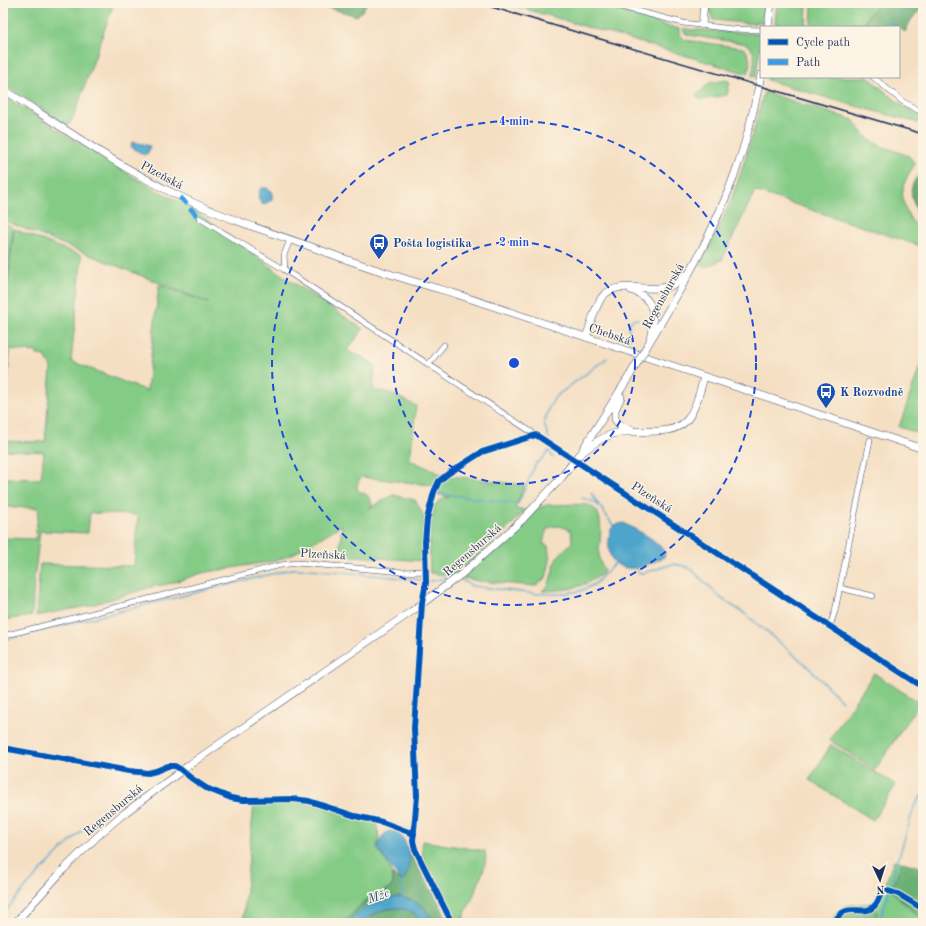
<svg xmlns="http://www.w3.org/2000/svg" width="926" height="926" viewBox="0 0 926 926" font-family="'Old Standard TT',serif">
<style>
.green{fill:#84cb86;stroke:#507d72}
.forest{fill:#6baf73;stroke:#436f68}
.water{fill:#4ea5cb;stroke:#346a94}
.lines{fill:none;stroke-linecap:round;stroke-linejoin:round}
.stream{stroke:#4ea5cb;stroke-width:1.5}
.minor-casing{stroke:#3c496d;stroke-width:6}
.secondary-casing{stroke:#3c496d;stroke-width:8}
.minor{stroke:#fff;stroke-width:5}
.secondary{stroke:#fff;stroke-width:7}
.rail{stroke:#1b2f5e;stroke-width:1.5}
.secondary-bridge-casing{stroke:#3c496d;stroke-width:8;stroke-linecap:butt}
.secondary-bridge{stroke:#fff;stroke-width:7}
.quiet{stroke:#3b9de6;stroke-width:5;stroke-dasharray:10 5;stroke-linecap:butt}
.cycleway-casing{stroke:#fcf5e5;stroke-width:8}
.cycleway{stroke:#0057b8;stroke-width:6}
.ring{fill:none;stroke:#1d4ed8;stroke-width:2;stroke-dasharray:7 5}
.labels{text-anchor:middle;stroke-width:3;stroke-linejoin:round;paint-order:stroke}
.street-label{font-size:12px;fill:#1b2f5e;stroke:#fcf5e5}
.transit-label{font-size:12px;font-weight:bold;fill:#164399;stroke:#fcf5e5;text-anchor:start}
.water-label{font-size:13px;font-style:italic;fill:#2d5884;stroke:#fcf5e5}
.centre{fill:#1d4ed8;stroke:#fcf5e5;stroke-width:2}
.ring-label{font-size:12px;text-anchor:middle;font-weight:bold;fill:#1d4ed8;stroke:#fcf5e5;stroke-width:3;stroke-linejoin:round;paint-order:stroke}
</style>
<rect width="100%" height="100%" fill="#fcf5e5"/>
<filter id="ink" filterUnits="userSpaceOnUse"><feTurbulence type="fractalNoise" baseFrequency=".025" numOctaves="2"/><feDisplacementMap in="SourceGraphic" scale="8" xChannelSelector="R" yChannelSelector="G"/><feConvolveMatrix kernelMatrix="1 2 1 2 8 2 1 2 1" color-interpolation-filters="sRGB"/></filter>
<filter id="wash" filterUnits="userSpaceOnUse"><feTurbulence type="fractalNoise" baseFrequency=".012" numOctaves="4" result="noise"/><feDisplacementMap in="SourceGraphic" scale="16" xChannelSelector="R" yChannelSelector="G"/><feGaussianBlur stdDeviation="0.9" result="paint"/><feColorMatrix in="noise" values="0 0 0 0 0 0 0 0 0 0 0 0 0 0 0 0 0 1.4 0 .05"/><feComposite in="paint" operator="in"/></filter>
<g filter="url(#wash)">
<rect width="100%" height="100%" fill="#f5dfc3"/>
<g class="green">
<polygon points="3,3 114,3 74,116 68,126 3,84"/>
<path d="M505,3H592L634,15L663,25L680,29L681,37L685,40L743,48C752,55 750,64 748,74Z"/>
<polygon points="708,3 766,3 763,23 754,22 754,24 714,20 711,16 711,12 709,12"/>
<polygon points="777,3 807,3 806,25 775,24"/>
<polygon points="812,3 881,3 869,14 862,27 817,27 811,26"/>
<path d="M683,29L761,34V42L756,77L752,76C754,64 758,53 747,44L688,35L684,32Z"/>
<path d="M767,77H869C886,93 902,107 923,117L922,124L848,104L767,80Z"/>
<polygon points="726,80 730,82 727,95 701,100 696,96 709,83"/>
<path d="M764,92L853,120L868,139L879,145L909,156L915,164C910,172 904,180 903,189C901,200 907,217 915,224C917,226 920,227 923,229V247L755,191L722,260L705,267L700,265C714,238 728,210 738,181C748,152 756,122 764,92Z"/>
<path d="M3,95L120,169L160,192L190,207L279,273L363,329L347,351L362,357L375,365L373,391L388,392L416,406L410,460L443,475L524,485L515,509L526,510L496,540L453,576L430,573C429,550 429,527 435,504L444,498L450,497L435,494L439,486L362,477C358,481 356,485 358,491C367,494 370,496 372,505L368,509L393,495L415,500L425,518L423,537V561L339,555L342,525C320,537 299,554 274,561L202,573L172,583L151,587L88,606L36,616L40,564L134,566L138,515L90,513L88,533L40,531L34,581L32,616L3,620V538L35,539L39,508L3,507V478L41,479L44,452L3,450V441L45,442L51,368L45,356L37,355V352L3,349V329L14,229L82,256L71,361L147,391L159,285L209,303L3,220Z"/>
<polygon points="3,223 13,228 3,316"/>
<polygon points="3,352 10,352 6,403 3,403"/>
<polygon points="923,357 923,435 899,427"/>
<path d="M547,505C556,505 585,503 591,506C606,514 599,541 599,554C599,563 602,564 604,571L602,574C580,589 568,590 542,591L549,584L557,557L572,542L571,531C562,526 556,524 547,529L543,543L548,546L550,561L546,578L535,586L479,581L463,578L515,532L538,508Z"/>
<polygon points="874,673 919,703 875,770 829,740"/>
<polygon points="831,745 896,785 873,820 809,780"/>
<path d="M293,801L309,803L376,822L379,837L377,849C383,857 400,878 390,888C384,893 372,896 365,901C357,908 350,916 343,923H243L254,802Z"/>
<path d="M422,841L485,851C490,864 470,902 464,916V920H459L452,917L440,896L423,859Z"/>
<polygon points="894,860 923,868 923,923 836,923 873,909 878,905"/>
</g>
<g class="forest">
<polygon points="311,3 367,3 362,11 357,16"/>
<polygon points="881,3 923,3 923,7 911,20 905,32 899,27 894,25 893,27 862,27 869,14"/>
<path d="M923,171V181L917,192L916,209C909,192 909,184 923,171Z"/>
<polygon points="409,852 438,901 449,923 435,923 423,906 411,900 398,897 352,917 347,923 343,923 366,901 391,888 393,882 393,875 400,880 410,856"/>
<polygon points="902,862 923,868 923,922 891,890"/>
<path d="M873,903L878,913L874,923H831C841,900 851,906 873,903Z"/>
<path d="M397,908C411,910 414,912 422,923H362C374,914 383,909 397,908Z"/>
</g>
<g class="water">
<polygon points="132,142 144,144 150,146 148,153 144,155 131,147"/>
<path d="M261,188H267L272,191V200L263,205C257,200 257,194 261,188Z"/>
<path d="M624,523C637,531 658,539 665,553L664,557C656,561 648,565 641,567C632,570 617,568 612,559C607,552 609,539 610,531L614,525Z"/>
<path d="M389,831L398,832C411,848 413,861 404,880H400L378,849C379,841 382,834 389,831Z"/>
<path d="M398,897C420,901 422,905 435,923H422L415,914L408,910L397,908L385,909L375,913L362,923H347C363,907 375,899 398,897Z"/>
</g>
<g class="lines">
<g class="stream">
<polyline points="886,27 897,16 915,3"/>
<polyline points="629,341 629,324 633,319 638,319"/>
<polyline points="549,438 544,424 548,410 555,397 607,358"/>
<polyline points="437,493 518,504 536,463 539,462 549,451 553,458"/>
<polyline points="591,493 600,507"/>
<polyline points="582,498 594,502 601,508 615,528"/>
<polyline points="635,568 640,574 673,564 684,566 692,570 722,599 744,613 804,663 842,701"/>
<polyline points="460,579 472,586 536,594 560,594 580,591 595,584 616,562"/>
<path d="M429,581C439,582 445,575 454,577"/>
<polyline points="3,640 292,569 311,569 423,580"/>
<polyline points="401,881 403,898"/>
<path d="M3,914C39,870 79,831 123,796"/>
<polyline points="879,923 911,817 914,807 923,794"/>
</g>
</g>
</g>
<g filter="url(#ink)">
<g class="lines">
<defs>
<g id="minor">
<polyline points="606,3 683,23 732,29 761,30"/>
<polyline points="873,77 902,101 923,113"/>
<polyline points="199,218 285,270 536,435"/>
<polyline points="285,270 284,255 290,240"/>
<polyline points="428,365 444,345"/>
<polyline points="840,588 873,596"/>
<polyline points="830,626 835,611 870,440"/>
<polyline points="3,636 281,565 297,563 403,572 426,571"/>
<polyline points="3,748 129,771 148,773 156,771 168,766 175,766 180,769 191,778 206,788 231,798 243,800 293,799 309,801 355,816 382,822 414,834"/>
<polyline points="452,923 415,849 413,841 417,796 414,728 422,603 426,583 425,542 427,519 434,492 439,481 449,473 482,452 536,435 923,687"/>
</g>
<g id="secondary">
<polyline points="702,25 704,3"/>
<polyline points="768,27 771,3"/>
<path d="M3,89C60,126 117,166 179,196C220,216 265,231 309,246C355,263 402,279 450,292L923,449"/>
<path d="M631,290C655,298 656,316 650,338"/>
<path d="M586,337C591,325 594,308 602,297C623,273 662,304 685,275"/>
<path d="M647,346C682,288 718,226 739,161C749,133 755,104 761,75"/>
<polyline points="621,397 615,410 615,419 620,426 631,429"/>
<polyline points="583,449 630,375"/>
<path d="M577,457C588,447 601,437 616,433C638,428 671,438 687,420C696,408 700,391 704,377"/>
</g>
</defs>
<use href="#minor" class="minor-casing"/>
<use href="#secondary" class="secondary-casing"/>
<use href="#minor" class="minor"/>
<use href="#secondary" class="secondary"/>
<polyline class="rail" points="478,3 923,134"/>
<defs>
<g id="secondary-bridge">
<polyline points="630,375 647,346"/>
<polyline points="15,923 64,869 101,833 122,815 192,763 412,611 463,573 521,521 562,477 577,457"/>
</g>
</defs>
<use href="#secondary-bridge" class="secondary-bridge-casing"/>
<use href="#secondary-bridge" class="secondary-bridge"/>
<polyline class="quiet" points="180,197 199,218"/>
<defs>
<g id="cycleway">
<polyline points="3,748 129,771 148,773 156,771 168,766 175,766 180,769 191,778 206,788 231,798 243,800 293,799 309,801 355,816 382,822 414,834"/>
<polyline points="452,923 415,849 413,841 417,796 414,728 422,603 426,583 425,542 427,519 434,492 439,481 449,473 482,452 536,435 923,687"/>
<path d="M834,923C846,898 865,920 876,904C879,900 881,893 882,889L898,894L923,909"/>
</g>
</defs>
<use href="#cycleway" class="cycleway-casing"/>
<use href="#cycleway" class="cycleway"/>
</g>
</g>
<g class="ring">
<circle cx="514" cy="363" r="121"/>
<circle cx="514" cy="363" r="242"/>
</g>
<defs>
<symbol id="bus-pin" viewBox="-11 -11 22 30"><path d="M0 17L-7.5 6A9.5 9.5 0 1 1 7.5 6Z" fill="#1a4fb4" stroke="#fcf5e5"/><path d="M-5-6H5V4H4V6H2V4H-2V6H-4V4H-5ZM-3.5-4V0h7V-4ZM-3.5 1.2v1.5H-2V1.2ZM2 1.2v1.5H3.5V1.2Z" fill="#fff"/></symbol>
</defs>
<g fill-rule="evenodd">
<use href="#bus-pin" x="368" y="232" width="22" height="30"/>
<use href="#bus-pin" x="815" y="381" width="22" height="30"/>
</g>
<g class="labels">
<g class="street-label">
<text transform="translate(162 175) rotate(28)" y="4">Plzeňská</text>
<text transform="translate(663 296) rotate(-61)" y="4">Regensburská</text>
<text transform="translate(610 334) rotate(19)" y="4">Chebská</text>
<text transform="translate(652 497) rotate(33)" y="4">Plzeňská</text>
<text transform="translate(472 550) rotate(-41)" y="4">Regensburská</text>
<text transform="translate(323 554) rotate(3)" y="4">Plzeňská</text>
<text transform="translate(113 810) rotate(-40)" y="4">Regensburská</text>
</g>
<g class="transit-label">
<text x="393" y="247">Pošta logistika</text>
<text x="840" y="396">K Rozvodně</text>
</g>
<g class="water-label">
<text transform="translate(378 895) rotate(-19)" y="5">Mže</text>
</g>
</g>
<circle cx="514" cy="363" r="6" class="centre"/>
<g class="ring-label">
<text x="514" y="125">4 min</text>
<text x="514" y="246">2 min</text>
</g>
<rect width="926" height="926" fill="none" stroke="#fcf5e5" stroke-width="16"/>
<rect x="760" y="26" width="140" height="52" fill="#fcf5e5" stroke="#a2a6af"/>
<rect x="768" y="39" width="20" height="6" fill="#0057b8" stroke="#a2a6af"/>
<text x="796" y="46" font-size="12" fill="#1b2f5e">Cycle path</text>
<rect x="768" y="59" width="20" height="6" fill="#3b9de6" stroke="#a2a6af"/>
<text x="796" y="66" font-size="12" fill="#1b2f5e">Path</text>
<g transform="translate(880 880) rotate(176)" stroke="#fcf5e5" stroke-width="3" paint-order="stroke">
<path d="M0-3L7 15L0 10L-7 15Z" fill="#1b2f5e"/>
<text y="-6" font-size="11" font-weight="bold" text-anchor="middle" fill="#1b2f5e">N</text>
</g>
</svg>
